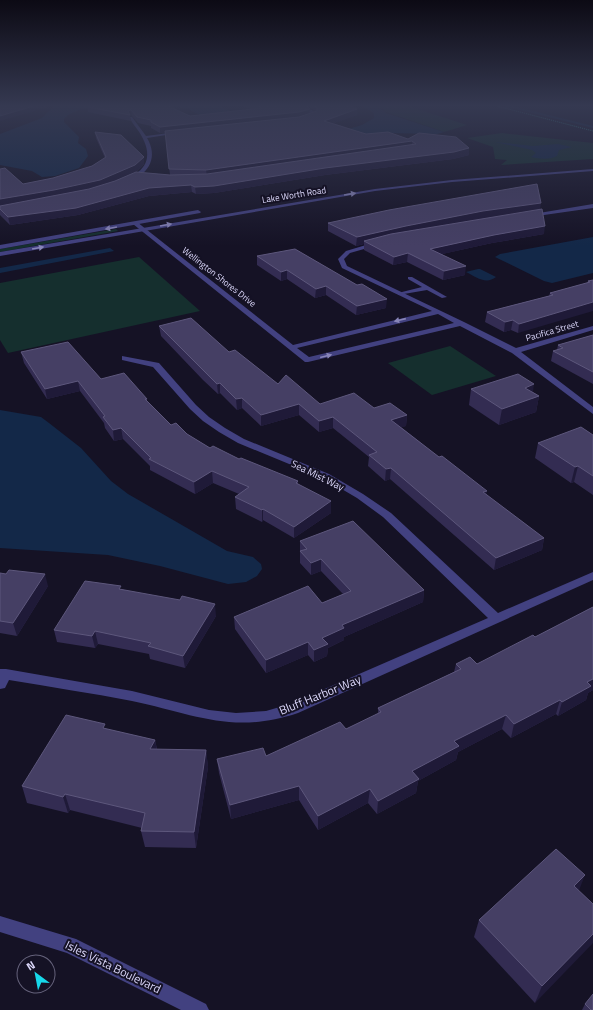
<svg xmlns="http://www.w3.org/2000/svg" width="593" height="1010" viewBox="0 0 593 1010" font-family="'Titillium Web',sans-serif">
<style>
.green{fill:#152f2e}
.water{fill:#132848}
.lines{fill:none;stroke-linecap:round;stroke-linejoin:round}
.path{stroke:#3baea5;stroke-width:1;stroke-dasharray:1 1;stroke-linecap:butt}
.service{fill:#424180;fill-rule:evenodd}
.minor{fill:#424180;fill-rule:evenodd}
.tertiary{fill:#424180;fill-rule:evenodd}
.wall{fill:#332c52;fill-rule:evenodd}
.shaded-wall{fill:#1f1a38}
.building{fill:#453f64;stroke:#5d577c}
.oneway{fill:#8885b8}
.labels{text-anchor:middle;stroke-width:4;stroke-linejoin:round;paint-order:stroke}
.far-street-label{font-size:9px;fill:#ddd9fc;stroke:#151225}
.street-label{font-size:10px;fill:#ddd9fc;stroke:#151225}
.near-street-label{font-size:12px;fill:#ddd9fc;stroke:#151225}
</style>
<rect width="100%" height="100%" fill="#151225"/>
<g class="green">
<polygon points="376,105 405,105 467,125 444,132 386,112"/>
<polygon points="502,133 593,143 593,159 501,165 507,160 495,159 493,147 467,138"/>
<polygon points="116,229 118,231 0,252 0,249"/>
<polygon points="139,257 200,311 8,353 0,340 0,283"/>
<polygon points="450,346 496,376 432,395 388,363"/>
</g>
<g class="water">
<path d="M63,105H114C99,107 74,107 64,119V122L79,137L78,143L86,149L88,156L79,168L55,176L42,177L32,171L0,165V134L42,118L54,106Z"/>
<polygon points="165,105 219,105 231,112 202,116 188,109"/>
<polygon points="361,105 376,105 386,113 444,132 437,134 389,133 357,136 345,130 362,125 374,118 374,113"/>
<polygon points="500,105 509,105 593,126 593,128"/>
<path d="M495,142L533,146L558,144L572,147L559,150L557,156C549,160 540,159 531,157L536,153L532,150Z"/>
<polygon points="593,237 593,273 552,283 544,281 495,257 500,254"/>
<polygon points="110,248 114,251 0,273 0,268"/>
<path d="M478,269H480L496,277C486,285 476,277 466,272Z"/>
<polygon points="0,410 41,417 49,423 81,448 111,481 128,494 227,551 253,557 261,564 262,569 257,576 246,582 228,584 160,566 108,555 0,548"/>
</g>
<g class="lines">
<polyline class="path" points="493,105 593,131"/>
<polygon class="service" points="408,277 412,277 447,297 442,298 427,290 398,295 398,293 422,287 408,279"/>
<g class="minor">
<polygon points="294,105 299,105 314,111 316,115 303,119 303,117 312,114 311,113"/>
<path d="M130,117H132L146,136L177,132L179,133L147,138C158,156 150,174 130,180L128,178C149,169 152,154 141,135C138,129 131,123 130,117Z"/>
<polygon points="593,204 593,208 530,217 527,215"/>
<path d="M133,222H137L293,345L432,311L342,268L338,259L346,251L376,242L379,244L378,245L350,253L344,259L347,266L464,322L516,348L593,326V330L521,352L593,407V414L512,353L460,326L308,362H305L133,224ZM438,314L454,323L309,357L297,348Z"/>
<path d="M122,356L159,363L196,405L209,417L225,428L244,439L329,474L363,494L391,513L498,613L593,572V580L298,713C232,735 195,714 132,701C91,693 50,687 9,680L5,688L0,689V669H6L132,691L209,710L236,713L266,711L290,704L488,618L383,517L357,498L323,478L238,443L219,432L203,421L190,409L153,367L122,360Z"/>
<polygon points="0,916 76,939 206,1004 209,1010 181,1010 67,953 0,932"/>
</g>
<g class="tertiary">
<polygon points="593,169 593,171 452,182 375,191 0,256 0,252 375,189 452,180"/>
<polygon points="198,210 201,212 200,213 0,249 0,245"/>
</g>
</g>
<g class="wall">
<path d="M89,105L190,116L251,109L240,105H349L357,115L333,123L366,134L408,139L469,155L453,159L325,175L214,193L196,194L192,192L149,196L78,215L10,225L0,215V169L23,184L53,178L92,166L105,158L96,138L95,132L144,164L136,172L170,175L165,132L160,133L151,128V126L138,123L132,116H130L131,121L88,112V107ZM307,106L310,107L315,111L309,113L310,109Z"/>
<path d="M540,210L544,234L492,243L442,254L465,275L443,280L407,262L393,265L364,250V244L356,246L328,231V223ZM518,213L457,223L482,219Z"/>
<polygon points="257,256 386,308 356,315 326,295 315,298 287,279 281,281 257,265"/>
<polygon points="593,280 518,333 511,330 504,332 485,322 487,312 549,296 550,293 587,283 588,281"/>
<polygon points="159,326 229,352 278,384 320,404 374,408 407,415 406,426 401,427 486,495 544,538 542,550 494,570 390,479 385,481 368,466 369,457 333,428 319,432 299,415 261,426 242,408 237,410 220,393 218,394 203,380 161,336"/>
<polygon points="593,335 593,384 551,361 553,351 557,350 558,345"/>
<polygon points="21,352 101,379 147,399 147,401 171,425 187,434 210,448 298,481 298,484 331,513 294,538 263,520 262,522 236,509 235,497 239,494 213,483 195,494 150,470 150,466 123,439 114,441 105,428 104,423 80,391 47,399 24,363"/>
<polygon points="471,389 533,392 539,396 536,412 499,425 469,405"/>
<polygon points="593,435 593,495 574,482 571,483 535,458 538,443"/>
<polygon points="300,541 424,590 423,602 344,637 344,640 328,648 327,656 314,662 308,655 266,673 235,629 234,617 322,603 343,594 321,571 311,575 300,563"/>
<polygon points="0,573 48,586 17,636 0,633"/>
<polygon points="121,589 216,616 185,668 150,659 149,654 98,644 95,648 57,642 54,630"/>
<polygon points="593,607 593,690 588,693 586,700 558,716 556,714 511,738 502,729 458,752 456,760 418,781 416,793 377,814 368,803 318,830 299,800 231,819 219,773 217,759 266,756 346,729 378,714 378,708 454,672 456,664 477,664 535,637"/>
<polygon points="106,729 155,740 157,749 206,750 208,767 196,848 145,847 141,831 142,828 70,810 68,813 27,803 22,786"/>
<polygon points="578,891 593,904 535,1003 474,937 479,920"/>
<polygon points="585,1004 593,1010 582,1010"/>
</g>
<g class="shaded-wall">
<polygon points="37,105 55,105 0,121 0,116"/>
<polygon points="310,109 309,114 299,118 160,133 160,127"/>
<polygon points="357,109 357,115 324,127 324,121"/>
<polygon points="131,110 132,116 130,116 128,111"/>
<polygon points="412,141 412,148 207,176 206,170"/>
<polygon points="469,148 469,155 453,159 325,175 214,193 196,194 195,187 325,168"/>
<polygon points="144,157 144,164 136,172 101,187 0,206 0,199"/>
<polygon points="191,185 192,192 149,196 78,215 10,225 8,217 149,188"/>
<polygon points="541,203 540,210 482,219 364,241 364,244 356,246 357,237 406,226 483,211"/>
<polygon points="545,226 544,234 492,243 429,257 430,249 494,235"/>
<polygon points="408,253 407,262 393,265 394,257"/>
<polygon points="466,266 465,275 443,280 444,271"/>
<polygon points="287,270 287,279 281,281 281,272"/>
<polygon points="326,286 326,295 315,298 316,289"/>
<polygon points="387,299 386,308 356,315 357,306"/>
<polygon points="593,302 593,311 518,333 519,324"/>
<polygon points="513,320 511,330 504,332 505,322"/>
<polygon points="78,381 80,391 47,399 45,389"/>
<polygon points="220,383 220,393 218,394 217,384"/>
<polygon points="534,384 532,399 539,396 536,412 499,425 502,409 525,388"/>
<polygon points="242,398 242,408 237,410 236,399"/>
<polygon points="299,404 299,415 261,426 261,415"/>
<polygon points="407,415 406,426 390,431 391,420"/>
<polygon points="333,417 333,428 319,432 319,421"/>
<polygon points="121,428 123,439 114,441 113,430"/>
<polygon points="578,466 574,482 571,483 575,467"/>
<polygon points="391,468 390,479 385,481 386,469"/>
<polygon points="212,471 213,483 195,494 194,482"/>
<polygon points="487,491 485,502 483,492"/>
<polygon points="331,501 331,513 294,538 294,527"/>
<polygon points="263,509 263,520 262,522 262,510"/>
<polygon points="544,538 542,550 494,570 496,558"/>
<polygon points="321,559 321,571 311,575 311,563"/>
<polygon points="45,574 48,586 17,636 13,623"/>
<polygon points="424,590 423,602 344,637 344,640 328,648 327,656 314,662 314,650 322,638 342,625"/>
<polygon points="215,604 216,616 185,668 183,656"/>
<polygon points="95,631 98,644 95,648 92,636"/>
<polygon points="308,642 308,655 266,673 266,660"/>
<polygon points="593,679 593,690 588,693 586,700 558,716 562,702 587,682"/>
<polygon points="560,700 556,714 511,738 514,724"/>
<polygon points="506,715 502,729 458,752 456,760 418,781 416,793 377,814 378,801 412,771 454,741"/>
<polygon points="155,740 158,756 150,749"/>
<polygon points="206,750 208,767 196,848 194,832"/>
<polygon points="299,786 299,800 231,819 230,805"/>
<polygon points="370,789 368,803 318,830 318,816"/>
<polygon points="65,794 70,810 68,813 63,797"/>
<polygon points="585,875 578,893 574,886"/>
<polygon points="593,934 593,943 535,1003 542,986"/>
</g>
<g class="building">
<polygon points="0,105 37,105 0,116"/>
<polygon points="89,105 166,105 190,116 262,108 254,105 305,105 307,106 310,109 299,112 160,127 151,122 151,120 137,117 131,110 128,111 130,115 88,107"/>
<polygon points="314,105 349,105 357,109 324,121 366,134 388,132 408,139 419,133 456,137 469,148 454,152 325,168 214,186 195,187 191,185 149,188 76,208 8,217 0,209 0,206 89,189 115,181 136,172 170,175 207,174 416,144 412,141 206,170 169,169 165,131 299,117 317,111 317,108"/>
<polygon points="95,132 121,135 144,157 135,165 100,180 54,190 0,199 0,169 5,168 23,184 53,178 82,169 92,166 106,157"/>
<polygon points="537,184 541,203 483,211 406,226 357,237 328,223 389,210"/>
<polygon points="542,209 545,226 494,235 430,249 466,266 444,271 408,253 394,257 364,241 391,234"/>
<polygon points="295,249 357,285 362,284 387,299 357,306 326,286 316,289 287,270 281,272 257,256"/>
<polygon points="593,280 593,302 519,324 513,320 505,322 487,312 553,295 550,293 590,282 588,281"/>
<polygon points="191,318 229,352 235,350 278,384 286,375 320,404 354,393 374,408 390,403 407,415 391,420 439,457 442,456 487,491 483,492 544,538 496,558 391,468 386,469 369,455 377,452 333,417 319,421 299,404 261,415 242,398 236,399 220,383 217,384 159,326"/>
<polygon points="593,335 593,372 553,351 563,348 558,345"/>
<polygon points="68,342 101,379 124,373 147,399 145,399 171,425 176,423 187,434 210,448 213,446 239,459 241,458 298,481 296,483 331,501 294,527 263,509 262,510 235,497 249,487 212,471 194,482 149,459 151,458 121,428 113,430 103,417 105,416 78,381 45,389 21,352"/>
<polygon points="518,374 534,384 525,388 539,396 502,409 471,389"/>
<polygon points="581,427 593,435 593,476 578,466 575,467 538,443"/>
<polygon points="353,521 424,590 342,625 344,628 322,638 328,644 314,650 308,642 266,660 234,617 308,586 322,603 351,591 321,559 311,563 300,551 307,549 300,541"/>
<polygon points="9,570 45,574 13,623 0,621 0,573 6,574"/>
<polygon points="85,581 121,586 119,589 180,600 182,596 215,604 183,656 148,646 151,643 95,631 92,636 54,630"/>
<polygon points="593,607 593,679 587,682 591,686 562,702 560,700 514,724 506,715 454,741 459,746 412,771 419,779 378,801 370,789 318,816 299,786 230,805 217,759 263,748 266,756 340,722 346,729 381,712 378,708 461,669 456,664 470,657 477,664 533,635 535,637"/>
<polygon points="66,715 105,724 103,728 155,740 150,749 206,750 194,832 141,831 145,813 65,794 63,797 22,786"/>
<polygon points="556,849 585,875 574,886 593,904 593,934 542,986 479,920"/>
<polygon points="593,994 593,1010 591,1010 585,1004"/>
</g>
<defs><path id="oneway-solid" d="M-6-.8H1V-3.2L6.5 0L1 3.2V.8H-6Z"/></defs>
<g class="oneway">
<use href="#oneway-solid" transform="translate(350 194) rotate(-9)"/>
<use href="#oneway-solid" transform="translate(166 225) rotate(-10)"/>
<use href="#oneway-solid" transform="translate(111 228) rotate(170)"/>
<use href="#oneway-solid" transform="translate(38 248) rotate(-10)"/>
<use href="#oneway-solid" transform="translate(400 320) rotate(167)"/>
<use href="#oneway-solid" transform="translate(326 356) rotate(-14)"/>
</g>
<linearGradient id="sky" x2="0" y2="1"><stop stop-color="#0c0a14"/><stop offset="0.43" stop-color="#353951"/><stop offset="1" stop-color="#353951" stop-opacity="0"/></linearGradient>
<rect width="593" height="246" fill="url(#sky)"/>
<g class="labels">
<g class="far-street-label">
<text transform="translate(294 195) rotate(-9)" y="3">Lake Worth Road</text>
<text transform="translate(219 277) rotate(38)" y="3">Wellington Shores Drive</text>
<text transform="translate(552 331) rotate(-16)" y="3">Pacifica Street</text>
</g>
<g class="street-label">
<text transform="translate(318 475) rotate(26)" y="4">Sea Mist Way</text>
</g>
<g class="near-street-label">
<text transform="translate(320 695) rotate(-22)" y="4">Bluff Harbor Way</text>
<text transform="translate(113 967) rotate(26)" y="4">Isles Vista Boulevard</text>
</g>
</g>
<g transform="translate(36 974) rotate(328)"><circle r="19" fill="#151225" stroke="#65627b"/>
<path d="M0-3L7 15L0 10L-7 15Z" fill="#17d8ea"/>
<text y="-6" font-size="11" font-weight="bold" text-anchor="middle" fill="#ddd9fc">N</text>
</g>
</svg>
